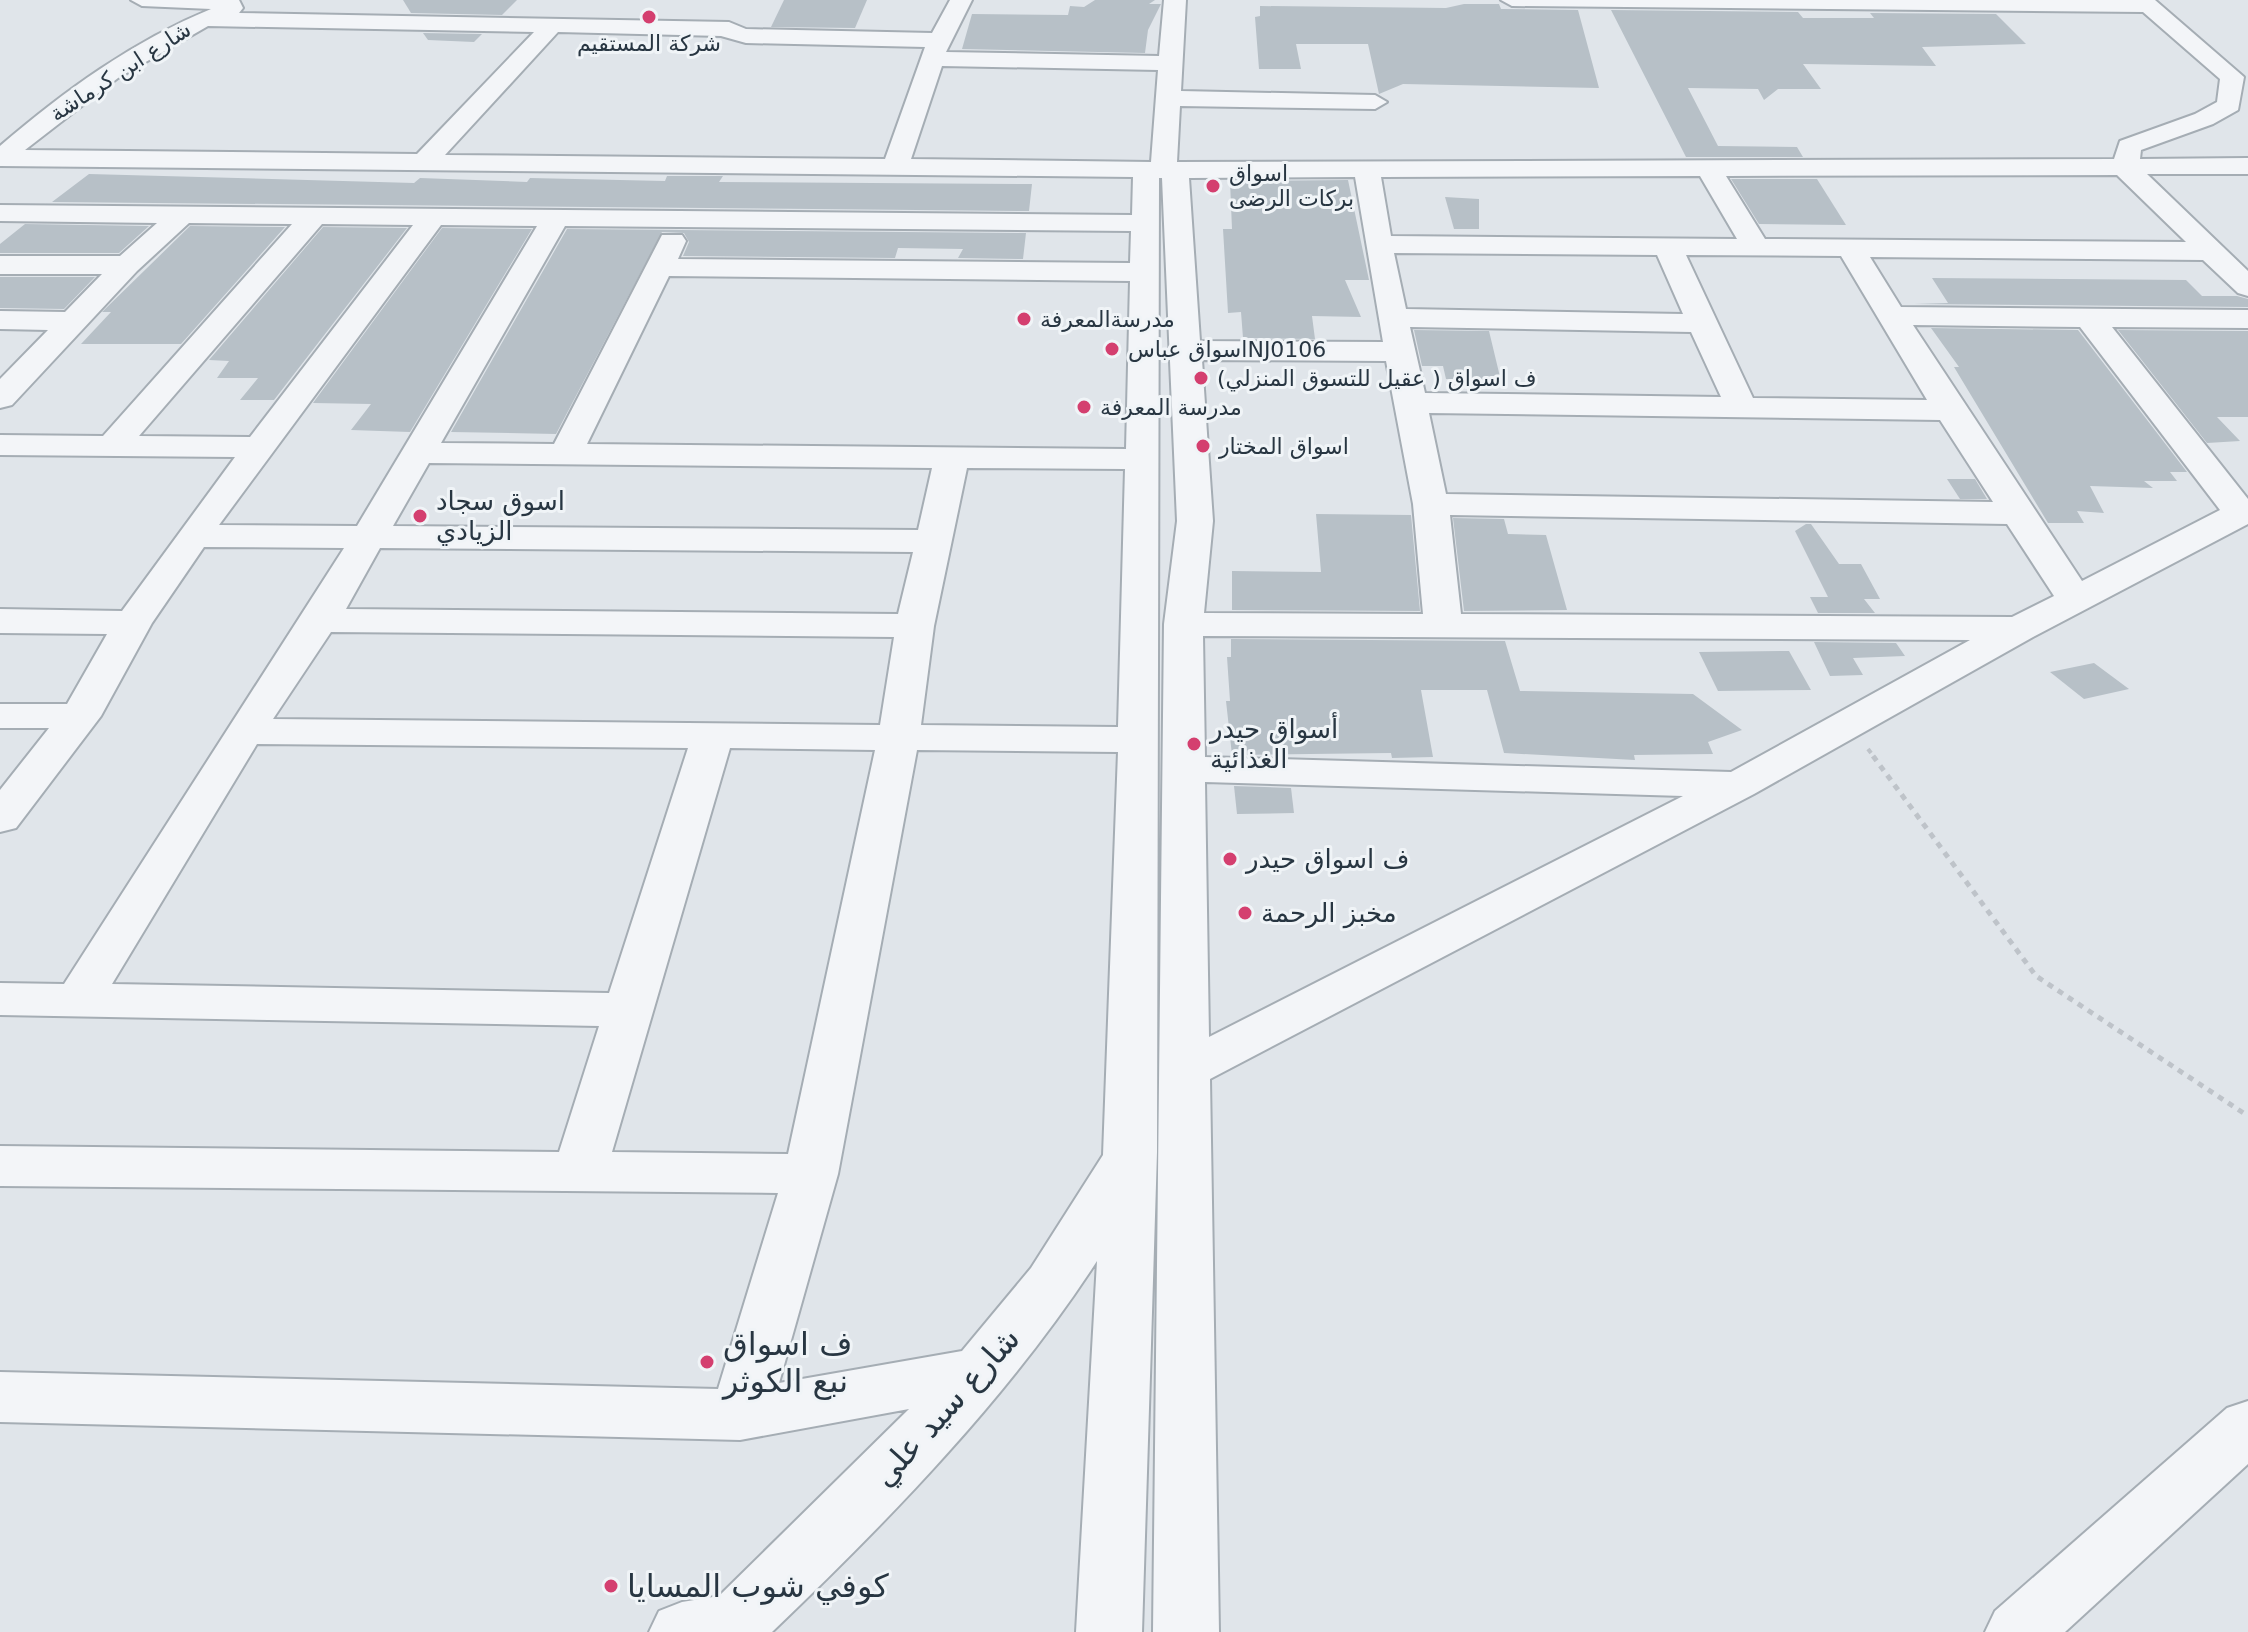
<svg xmlns="http://www.w3.org/2000/svg" width="2248" height="1632" viewBox="0 0 2248 1632" font-family="'DejaVu Sans','Noto Sans Arabic',sans-serif">
<style>
.building{fill:#b7c0c7}
.lines{fill:none;stroke-linecap:round;stroke-linejoin:round}
.minor-casing{stroke:#a5adb4;stroke-width:4}
.path-far1{stroke:#bec3c9;stroke-width:4;stroke-dasharray:5 5;stroke-linecap:butt}
.path{stroke:#bec3c9;stroke-width:5;stroke-dasharray:6 6;stroke-linecap:butt}
.minor{fill:#f3f5f8;fill-rule:evenodd}
.poi-dot{fill:#d43f6f;stroke:#f0f4f7;stroke-width:3}
.labels{text-anchor:middle;stroke-width:6;stroke-linejoin:round;paint-order:stroke}
.far-poi-label{font-size:22px;fill:#283642;stroke:#f0f4f7;text-anchor:start}
.far-street-label{font-size:22px;fill:#283642;stroke:#f0f4f7}
.poi-label{font-size:26px;fill:#283642;stroke:#f0f4f7;text-anchor:start}
.near-poi-label{font-size:32px;fill:#283642;stroke:#f0f4f7;text-anchor:start}
.near-street-label{font-size:32px;fill:#283642;stroke:#f0f4f7}
</style>
<rect width="100%" height="100%" fill="#e0e5ea"/>
<g class="building">
<polygon points="403,0 517,0 502,15 411,13"/>
<polygon points="784,0 867,0 855,28 771,27"/>
<polygon points="1095,0 1155,0 1149,4 1161,4 1148,30 1145,53 962,49 972,14 1068,15 1070,6 1084,7"/>
<polygon points="1464,4 1499,4 1501,9 1578,10 1599,88 1403,84 1379,94 1368,44 1296,44 1301,69 1259,69 1255,17 1260,16 1260,6 1446,8"/>
<polygon points="1611,10 1798,12 1803,18 1874,18 1870,13 1996,14 2026,44 1922,47 1936,66 1803,64 1821,89 1778,89 1764,100 1758,89 1688,88 1718,146 1797,147 1803,157 1686,157"/>
<polygon points="423,33 482,34 474,42 428,40"/>
<polygon points="89,174 414,183 420,178 527,182 530,178 665,181 667,176 723,176 719,182 1032,184 1029,211 52,202"/>
<polygon points="1731,179 1817,179 1846,225 1759,224"/>
<polygon points="1348,180 1369,280 1345,280 1361,317 1312,316 1315,339 1243,338 1241,312 1228,313 1223,229 1232,229 1230,181"/>
<polygon points="1445,197 1479,199 1479,229 1454,229"/>
<polygon points="25,224 149,226 119,253 0,253 0,244"/>
<polygon points="190,226 285,227 181,344 81,344 111,312 102,312"/>
<polygon points="323,227 407,228 274,400 240,400 258,378 217,378 229,361 209,360"/>
<polygon points="442,228 532,229 410,432 351,430 371,404 313,403"/>
<polygon points="567,229 1026,233 1023,259 958,258 963,249 898,248 895,258 683,256 689,242 684,233 662,232 556,434 451,432"/>
<polygon points="0,277 95,277 64,309 0,308"/>
<polygon points="1932,278 2186,280 2202,296 2237,296 2248,299 2248,307 1914,304 1948,303"/>
<polygon points="1931,328 2078,330 2187,472 2170,472 2177,481 2144,481 2153,488 2090,486 2104,513 2077,511 2084,523 2048,523 1954,367 1959,367"/>
<polygon points="1414,330 1489,331 1501,381 1446,379 1443,366 1422,366"/>
<polygon points="2118,330 2248,331 2248,417 2217,417 2240,441 2207,443"/>
<polygon points="1947,479 1975,479 1987,499 1960,499"/>
<polygon points="1316,514 1411,515 1420,611 1232,610 1232,571 1321,572"/>
<polygon points="1453,518 1504,519 1508,534 1546,535 1567,610 1464,611"/>
<polygon points="1806,524 1811,524 1839,564 1861,564 1880,599 1864,599 1875,613 1818,613 1810,597 1828,597 1795,531"/>
<polygon points="1231,639 1505,641 1520,691 1693,694 1742,730 1708,742 1713,754 1634,755 1635,760 1504,753 1487,690 1421,690 1433,757 1392,758 1391,753 1232,755 1226,701 1230,701 1227,657 1231,657"/>
<polygon points="1814,642 1896,643 1905,656 1853,658 1863,675 1830,676"/>
<polygon points="1789,651 1811,690 1718,691 1699,652"/>
<polygon points="2094,663 2129,689 2084,699 2050,672"/>
<polygon points="1234,786 1291,788 1294,813 1237,814"/>
</g>
<g class="lines">
<defs>
<g id="minor">
<path d="M131,0H239L243,8L239,13L729,22L746,29L932,33L950,0H972L946,52L1159,56L1164,0H1186L1181,91L1375,95L1387,102L1375,109L1180,106L1177,162L2114,159L2120,141L2195,114L2217,102L2220,79L2143,12L1512,6L1501,0H2155L2244,77L2238,110L2213,124L2141,150L2140,159L2248,158V174H2147L2248,271V296L2238,293L2203,260L1870,257L1901,307L2248,310V328L2112,327L2248,499V524L2033,637L1754,794L1210,1079L1219,1632H1153L1164,624L1177,521L1162,178H1159L1157,1152L1142,1632H1076L1097,1261C1008,1398 890,1519 772,1632H649L659,1611L682,1602L719,1596L909,1409L740,1440L0,1422V1372L718,1389L778,1193L0,1186V1146L559,1152L599,1026L0,1015V983L64,984L344,548L204,547L152,623L101,716L16,828L0,832V790L49,728H0V704H67L107,634L0,633V609L122,611L235,457L0,455V435L103,436L292,224L189,223L137,271L12,405L0,408V379L48,330L0,329V311L65,312L102,274H0V256H120L157,223L0,221V205L1132,215L1133,177L0,166V146C64,91 133,41 211,9L142,6ZM208,26L534,32L417,154L25,150L118,78ZM558,32L721,36L746,43L925,47L885,159L445,155ZM942,66L1158,70L1151,162L911,159ZM2117,175L2186,242L1765,239L1726,176ZM1700,176L1737,239L1391,236L1381,177ZM1355,177L1383,342L1200,341L1189,178ZM322,224L413,225L250,437L139,436ZM441,225L537,226L357,526L219,525ZM565,226L1131,231L1130,263L678,259L686,241L682,235H662L554,444L441,443ZM1394,253L1657,255L1683,314L1406,309ZM1686,255L1841,256L1927,400L1753,398ZM669,276L1130,281L1126,449L587,444ZM1913,325L2080,327L2220,510L2082,581ZM1410,327L1691,332L1721,397L1425,393ZM1202,360L1386,361L1413,504L1423,614L1204,613L1213,521ZM1429,413L1940,420L1993,502L1446,494ZM429,463L932,468L918,530L393,526ZM967,468L1125,469L1118,727L921,725L934,626ZM1450,515L2007,524L2054,596L2012,617L1461,614ZM380,548L913,552L898,614L346,609ZM331,632L894,637L880,725L273,719ZM1203,636L1970,640L1731,772L1205,757ZM257,744L688,748L609,993L112,984ZM730,748L875,750L788,1154L612,1152ZM917,750L1118,752L1103,1155L1031,1268L962,1351L779,1383L838,1174ZM1205,782L1683,796L1209,1037Z"/>
<polygon points="2248,1401 2248,1464 2065,1632 1985,1632 1995,1611 2227,1408"/>
</g>
</defs>
<use href="#minor" class="minor-casing"/>
<polyline class="path-far1" points="1868,749 1875,758"/>
<polyline class="path" points="1873,756 2036,976 2248,1116"/>
<use href="#minor" class="minor"/>
</g>
<g class="poi-dot">
<circle cx="649" cy="17" r="8"/>
<circle cx="1213" cy="186" r="8"/>
<circle cx="1024" cy="319" r="8"/>
<circle cx="1112" cy="349" r="8"/>
<circle cx="1201" cy="378" r="8"/>
<circle cx="1084" cy="407" r="8"/>
<circle cx="1203" cy="446" r="8"/>
<circle cx="420" cy="516" r="8"/>
<circle cx="1194" cy="744" r="8"/>
<circle cx="1230" cy="859" r="8"/>
<circle cx="1245" cy="913" r="8"/>
<circle cx="707" cy="1362" r="8"/>
<circle cx="611" cy="1586" r="8"/>
</g>
<g class="labels">
<g class="far-poi-label">
<text x="649" y="51" text-anchor="middle">شركة المستقيم</text>
<text x="1229" y="181">اسواق<tspan x="1229" dy="25">بركات الرضى</tspan></text>
<text x="1040" y="327">مدرسةالمعرفة</text>
<text x="1128" y="357">اسواق عباسNJ0106</text>
<text x="1217" y="386">ف اسواق ( عقيل للتسوق المنزلي)</text>
<text x="1100" y="415">مدرسة المعرفة</text>
<text x="1219" y="454">اسواق المختار</text>
</g>
<g class="far-street-label">
<text transform="translate(120 71) rotate(-33)" y="8">شارع ابن كرماشة</text>
</g>
<g class="poi-label">
<text x="436" y="510">اسوق سجاد<tspan x="436" dy="30">الزيادي</tspan></text>
<text x="1210" y="738">أسواق حيدر<tspan x="1210" dy="30">الغذائية</tspan></text>
<text x="1246" y="868">ف اسواق حيدر</text>
<text x="1261" y="922">مخبز الرحمة</text>
</g>
<g class="near-poi-label">
<text x="723" y="1355">ف اسواق<tspan x="723" dy="37">نبع الكوثر</tspan></text>
<text x="627" y="1597">كوفي شوب المسايا</text>
</g>
<g class="near-street-label">
<text transform="translate(946 1407) rotate(-48)" y="11">شارع سيد علي</text>
</g>
</g>
</svg>
